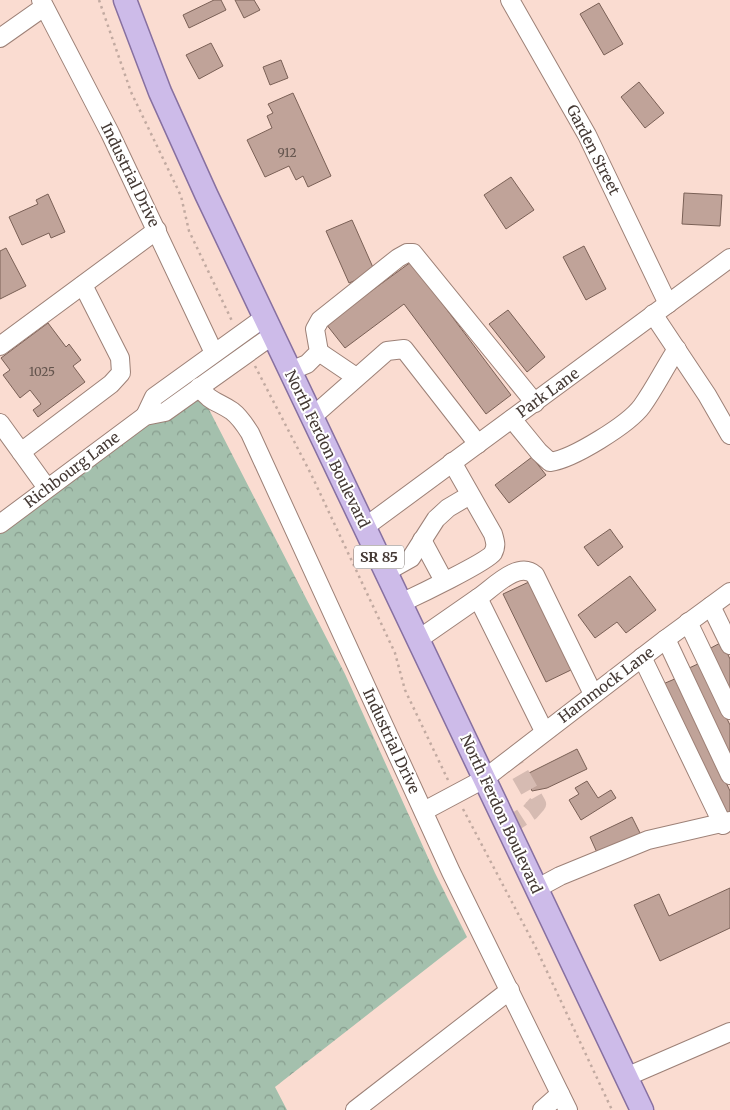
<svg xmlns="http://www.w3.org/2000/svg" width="730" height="1110" viewBox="0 0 730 1110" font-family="Merriweather,serif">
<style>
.forest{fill:url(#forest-crowns)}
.building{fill:#c0a399;stroke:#7a6056}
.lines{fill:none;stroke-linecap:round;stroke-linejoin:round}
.minor-tunnel{stroke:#d6bbb2;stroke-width:18;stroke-dasharray:18 9;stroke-linecap:butt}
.minor-casing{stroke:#9d8177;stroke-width:20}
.major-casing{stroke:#8770a0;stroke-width:25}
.path{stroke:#c2aaa1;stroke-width:2.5;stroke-dasharray:2.5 4;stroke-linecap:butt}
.minor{stroke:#fff;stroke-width:18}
.major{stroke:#cdbbe9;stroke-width:22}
.labels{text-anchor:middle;stroke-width:4;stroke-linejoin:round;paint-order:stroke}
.number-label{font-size:12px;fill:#63544d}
.shield{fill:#fff;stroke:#7c7471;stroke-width:1}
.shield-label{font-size:14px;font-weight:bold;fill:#443934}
.street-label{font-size:15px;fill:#443934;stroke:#fff}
</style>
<defs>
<pattern id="forest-crowns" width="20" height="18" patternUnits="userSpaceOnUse" patternTransform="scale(1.25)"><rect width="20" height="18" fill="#a4c0ad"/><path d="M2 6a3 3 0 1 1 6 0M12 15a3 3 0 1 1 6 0" fill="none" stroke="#879d8e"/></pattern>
</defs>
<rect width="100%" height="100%" fill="#fadcd1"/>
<polygon class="forest" points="199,390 345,674 435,873 467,937 275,1087 287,1110 0,1110 0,534 153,419"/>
<g class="building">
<polygon points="214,0 221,0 226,10 189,28 183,15"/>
<polygon points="235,0 254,0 260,10 244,18"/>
<polygon points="599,3 623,44 604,55 580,14"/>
<polygon points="211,43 223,66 199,79 186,55"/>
<polygon points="281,60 288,78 270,85 263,67"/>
<polygon points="639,82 664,113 645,128 621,97"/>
<polygon points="293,93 331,176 308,187 303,176 296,180 289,166 265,177 247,140 272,128 267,116 273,113 268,104"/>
<polygon points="511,177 534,210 506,229 484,195"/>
<polygon points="684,193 722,195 720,226 682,224"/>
<polygon points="48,194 65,232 51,238 49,233 22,245 9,217 38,204 36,200"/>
<polygon points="352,220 375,272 349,283 326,231"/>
<polygon points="584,246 606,289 586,300 563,257"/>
<polygon points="6,248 26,286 0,299 0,251"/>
<polygon points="411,262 511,395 486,414 404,304 345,348 326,324"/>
<polygon points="508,310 545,357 527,372 489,324"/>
<polygon points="48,323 66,347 69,344 81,360 73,366 85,382 38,417 33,410 41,404 30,390 20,398 3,375 10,370 1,358"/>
<polygon points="532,457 546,475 509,503 495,485"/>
<polygon points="610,529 623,547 598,566 584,547"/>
<polygon points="630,576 656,610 626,633 617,622 595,638 578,615"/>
<polygon points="531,581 573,669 546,682 503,594"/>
<polygon points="722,642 730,659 730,693 709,649"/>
<polygon points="700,663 730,725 730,759 687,669"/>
<polygon points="677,678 730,791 730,815 726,817 663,684"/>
<polygon points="577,749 587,769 547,788 532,791 525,775"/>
<polygon points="587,781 598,798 611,790 616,798 581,820 569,800 579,794 575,788"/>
<polygon points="632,817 642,837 599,857 590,837"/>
<polygon points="730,888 730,928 660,961 634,905 659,894 669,916"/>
</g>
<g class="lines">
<polyline class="minor-tunnel" points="507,827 530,812 537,804 511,758"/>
<defs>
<g id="minor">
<polyline points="41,0 110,133 214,353"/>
<polyline points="510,0 587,135 668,304"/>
<polyline points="0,38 44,7"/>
<polyline points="653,314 707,395 730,435"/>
<polyline points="0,346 157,230"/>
<polyline points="319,352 356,377"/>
<polyline points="290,371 307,364 319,352 315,329 320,320 398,258 407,253 413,253 535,403"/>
<path d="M199,387C210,402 217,401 232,411C240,417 245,425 250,433L451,872L568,1110"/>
<polyline points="145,416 154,397 265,317"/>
<polyline points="312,417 387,351 404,349 478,444"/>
<path d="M512,419L539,452L550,462C573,459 629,424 642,406C655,388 665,367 677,349"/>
<polyline points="0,423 47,488"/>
<polyline points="21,452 111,384 121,373 120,358 83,285"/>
<polyline points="0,524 145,416 165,412 273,335"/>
<polyline points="365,527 730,258"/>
<polyline points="422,540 444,581"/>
<polyline points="386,572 411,558 436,519 448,508 470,495"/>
<path d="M478,598C493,588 518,560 535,575L593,694"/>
<path d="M401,603C416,596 487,562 493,553C497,546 495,541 493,534L452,462"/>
<polyline points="711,606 730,645"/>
<polyline points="688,622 730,710"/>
<polyline points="419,639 478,598 544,731"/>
<polyline points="666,639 730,775"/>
<polyline points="642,657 723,825"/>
<polyline points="424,811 484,779 666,639 730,592"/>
<polyline points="536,889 560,876 648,840 730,821"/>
<polyline points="626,1077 730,1032"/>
<polyline points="355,1110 510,990"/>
<polyline points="542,1110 560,1094"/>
</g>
<polyline id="major" points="125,0 160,92 206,194 642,1110"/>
</defs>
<use href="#minor" class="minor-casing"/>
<use href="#major" class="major-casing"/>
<g class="path">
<polyline points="99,0 131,92 181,196 189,231 232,321"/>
<polyline points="255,366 311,474 395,653 405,690 448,780"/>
<polyline points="463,809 535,946 612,1110"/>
</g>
<use href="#minor" class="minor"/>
<use href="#major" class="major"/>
</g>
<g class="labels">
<g class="number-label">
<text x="287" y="157">912</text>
<text x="42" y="376">1025</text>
</g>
<rect class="shield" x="354" y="545.5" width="50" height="23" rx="4"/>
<g class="shield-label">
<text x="379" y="562">SR 85</text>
</g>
<g class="street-label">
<text transform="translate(593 150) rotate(63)" y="5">Garden Street</text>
<text transform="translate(130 175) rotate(64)" y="5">Industrial Drive</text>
<text transform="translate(548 393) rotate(-36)" y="5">Park Lane</text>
<text transform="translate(327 449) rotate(64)" y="5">North Ferdon Boulevard</text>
<text transform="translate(72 470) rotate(-37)" y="5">Richbourg Lane</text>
<text transform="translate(606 685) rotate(-37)" y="5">Hammock Lane</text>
<text transform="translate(391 741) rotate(65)" y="5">Industrial Drive</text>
<text transform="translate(501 814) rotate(65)" y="5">North Ferdon Boulevard</text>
</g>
</g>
</svg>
